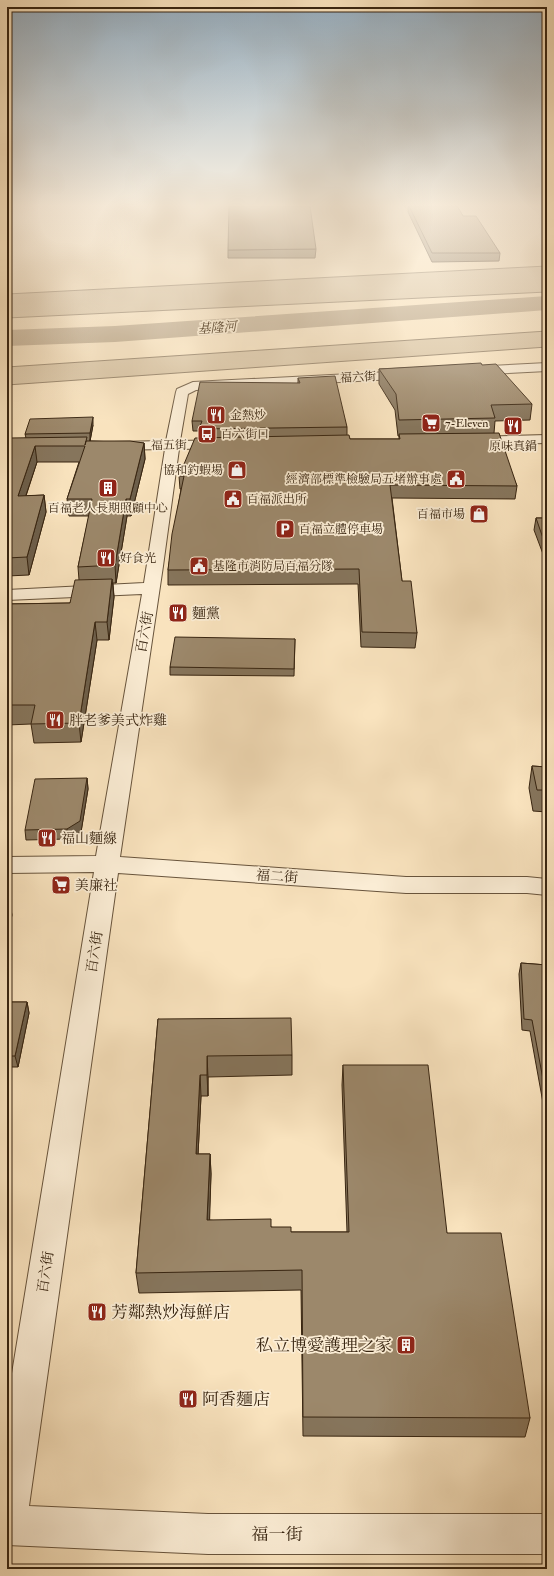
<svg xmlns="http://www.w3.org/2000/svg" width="554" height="1576" viewBox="0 0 554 1576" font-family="'IM FELL Double Pica','Noto Serif TC',serif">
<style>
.green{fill:#d8c3a1;stroke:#887459}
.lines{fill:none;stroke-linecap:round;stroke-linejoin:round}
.river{fill:#b7a283;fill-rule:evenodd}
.street-casing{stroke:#68543c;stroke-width:2}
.street{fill:#fbedd5;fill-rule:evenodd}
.wall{fill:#86755c;stroke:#382511}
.shaded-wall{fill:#6d5f4b;stroke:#382511}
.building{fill:#9c886b;stroke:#382511}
.labels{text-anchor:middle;stroke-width:3.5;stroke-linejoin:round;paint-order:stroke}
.far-street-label{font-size:12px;fill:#382511;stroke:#fbedd5}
.far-poi-label{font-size:12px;fill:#382511;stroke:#fbedd5;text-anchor:start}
.far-water-label{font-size:13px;font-style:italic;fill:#645139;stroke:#fbedd5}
.poi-label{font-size:14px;fill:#382511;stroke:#fbedd5;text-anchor:start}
.street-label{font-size:14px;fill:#382511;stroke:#fbedd5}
.near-poi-label{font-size:17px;fill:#382511;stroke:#fbedd5;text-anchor:start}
.near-street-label{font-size:17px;fill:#382511;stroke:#fbedd5}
</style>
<rect width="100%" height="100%" fill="#f9e3be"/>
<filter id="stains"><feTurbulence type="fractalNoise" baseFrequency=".005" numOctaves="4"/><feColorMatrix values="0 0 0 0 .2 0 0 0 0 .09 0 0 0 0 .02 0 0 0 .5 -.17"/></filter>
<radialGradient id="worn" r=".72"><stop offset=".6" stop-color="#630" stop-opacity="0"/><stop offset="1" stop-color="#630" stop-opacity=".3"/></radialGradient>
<g class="green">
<polygon points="547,266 547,292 7,318 7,294"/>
<polygon points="547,331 547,347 7,385 7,367"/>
</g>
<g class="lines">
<polygon class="river" points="547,296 547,310 115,342 7,346 7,330 115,326"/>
<defs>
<g id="street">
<polygon points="547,363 547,371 470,375 466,374 464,371 466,368 470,367"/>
<polygon points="408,371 412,372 414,375 412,378 196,390 188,394 180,441 222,440 227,441 229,444 227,447 222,448 179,449 163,566 120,857 406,877 527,877 547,879 547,895 527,893 406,893 118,873 29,1506 208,1514 547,1514 547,1554 208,1554 7,1545 7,1404 94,872 7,873 7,857 96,856 142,594 7,600 7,590 144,583 165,449 114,450 109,449 107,446 109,443 114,442 166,441 176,392 177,389 193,382"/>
<polygon points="547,435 547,443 472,445 467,444 465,441 467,438 472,437"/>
</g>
</defs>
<use href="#street" class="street-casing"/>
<use href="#street" class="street"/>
</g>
<g class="wall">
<polygon points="408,206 457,206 463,216 500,253 499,261 432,262 408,212"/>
<polygon points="316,249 315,258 228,258 228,250"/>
<polygon points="482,365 532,404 530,420 495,421 494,433 517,486 515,499 392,498 402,581 417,633 415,648 361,647 358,584 168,585 168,570 181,489 180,489 179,476 199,438 199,431 193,431 192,421 298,383 298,378 347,427 347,435 350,439 399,439 399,436 398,436 395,410 379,384 379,369"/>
<polygon points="93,425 90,441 144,443 145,459 131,516 127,516 116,583 113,583 114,597 109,640 97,640 81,742 34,743 31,724 7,725 7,604 70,603 79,580 78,567 89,516 69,516 67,499 79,462 37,462 26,496 44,495 46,512 29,575 7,576 7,442 26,438 25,434"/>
<polygon points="536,518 547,518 547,554 543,554 534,530"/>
<polygon points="295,639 294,676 170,675 170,667"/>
<polygon points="532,766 547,767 547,812 533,811 529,788"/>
<polygon points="87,778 88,789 81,832 68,839 26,840 25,830"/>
<polygon points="521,963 547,965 547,1125 530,1031 522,1030 519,974"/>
<polygon points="7,1002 27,1002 29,1013 18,1067 7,1067"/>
<polygon points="158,1019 292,1055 292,1075 208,1077 208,1096 201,1096 198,1154 210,1154 211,1174 209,1220 271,1227 291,1232 347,1232 342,1085 343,1065 447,1233 530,1418 525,1437 303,1436 301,1290 139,1293 136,1273"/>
</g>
<g class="shaded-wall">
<polygon points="93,417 93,425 90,441 90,433"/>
<polygon points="144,443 145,459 131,516 130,499"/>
<polygon points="35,446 37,462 20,513 18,496"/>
<polygon points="44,495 46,512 29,575 27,557"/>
<polygon points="126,499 127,516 116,583 115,565"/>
<polygon points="112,579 114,597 109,640 107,622"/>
<polygon points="95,622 97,640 81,742 79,723"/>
<polygon points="87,778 88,789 81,832 68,839 67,829"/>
<polygon points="10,904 12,915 7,938 7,917"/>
<polygon points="27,1002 29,1013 18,1067 15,1056"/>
<polygon points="207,1056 208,1077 208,1096 207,1075"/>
<polygon points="200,1075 201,1096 197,1174 196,1154"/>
<polygon points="210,1154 211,1174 209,1240 207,1220"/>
</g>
<g class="building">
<polygon points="229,206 310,206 316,249 228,250"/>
<polygon points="409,206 457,206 463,216 476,216 500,253 432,253"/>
<polygon points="481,363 482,365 496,364 532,404 491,405 495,418 399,420 396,394 379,369"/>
<polygon points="335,376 347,427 199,429 202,421 192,421 200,382 300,383 298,378"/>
<polygon points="93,417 90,433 25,434 30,419"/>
<polygon points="499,433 517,486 390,485 402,581 411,581 417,633 362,632 359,569 168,570 172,534 184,476 179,476 195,438 349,435 350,439 400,439 399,434"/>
<polygon points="87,437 85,445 86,441 130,441 144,443 130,499 126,499 115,565 78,567 92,499 67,499 85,446 35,446 18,496 44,495 27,557 7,558 7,442 9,438"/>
<polygon points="536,518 547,518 547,541 544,541"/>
<polygon points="112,579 107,622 95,622 79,723 31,724 35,705 7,705 7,604 70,603 75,580"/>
<polygon points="175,637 295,639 294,669 170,667"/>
<polygon points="532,766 547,767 547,790 537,790"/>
<polygon points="87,778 80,821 67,829 25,830 35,779"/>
<polygon points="7,904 10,904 7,917"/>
<polygon points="521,963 547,965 547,1101 532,1020 524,1019"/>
<polygon points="7,1002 27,1002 15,1056 7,1056"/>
<polygon points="291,1018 292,1055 207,1056 207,1075 200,1075 196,1154 210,1154 207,1220 271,1219 271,1227 291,1227 291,1232 349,1232 343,1065 428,1065 447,1233 501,1233 530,1418 303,1417 302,1270 136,1273 158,1019"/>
</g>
<linearGradient id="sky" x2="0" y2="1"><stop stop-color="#94adc0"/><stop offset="0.48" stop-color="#fcf2e2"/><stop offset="1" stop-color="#fcf2e2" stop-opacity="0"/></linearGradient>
<rect width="554" height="427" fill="url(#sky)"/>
<defs>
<symbol id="restaurant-square" viewBox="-11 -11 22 22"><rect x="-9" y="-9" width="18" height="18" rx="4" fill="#8f2418" stroke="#fbedd5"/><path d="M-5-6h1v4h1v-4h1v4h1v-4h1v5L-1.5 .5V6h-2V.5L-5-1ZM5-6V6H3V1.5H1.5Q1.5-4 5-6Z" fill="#fff"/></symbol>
<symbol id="supermarket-square" viewBox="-11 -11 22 22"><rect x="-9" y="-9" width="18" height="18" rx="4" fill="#8f2418" stroke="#fbedd5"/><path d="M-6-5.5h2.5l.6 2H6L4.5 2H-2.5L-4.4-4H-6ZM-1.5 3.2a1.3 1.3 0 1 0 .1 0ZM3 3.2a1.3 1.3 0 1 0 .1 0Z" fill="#fff"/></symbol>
<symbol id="bus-square" viewBox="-11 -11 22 22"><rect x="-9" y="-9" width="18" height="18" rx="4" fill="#8f2418" stroke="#fbedd5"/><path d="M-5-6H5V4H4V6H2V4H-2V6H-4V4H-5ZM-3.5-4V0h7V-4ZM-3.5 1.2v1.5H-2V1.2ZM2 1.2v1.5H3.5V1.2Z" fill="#fff"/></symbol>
<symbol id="shop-square" viewBox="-11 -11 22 22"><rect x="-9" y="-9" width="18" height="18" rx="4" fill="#8f2418" stroke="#fbedd5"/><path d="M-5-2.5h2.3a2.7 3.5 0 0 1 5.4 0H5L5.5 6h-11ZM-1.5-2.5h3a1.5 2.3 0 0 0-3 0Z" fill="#fff"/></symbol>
<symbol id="civic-square" viewBox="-11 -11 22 22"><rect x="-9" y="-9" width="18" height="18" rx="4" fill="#8f2418" stroke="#fbedd5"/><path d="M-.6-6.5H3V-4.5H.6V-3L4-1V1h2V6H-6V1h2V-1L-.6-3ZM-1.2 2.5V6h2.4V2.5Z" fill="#fff"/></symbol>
<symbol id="building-square" viewBox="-11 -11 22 22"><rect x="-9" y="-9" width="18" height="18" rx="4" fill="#8f2418" stroke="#fbedd5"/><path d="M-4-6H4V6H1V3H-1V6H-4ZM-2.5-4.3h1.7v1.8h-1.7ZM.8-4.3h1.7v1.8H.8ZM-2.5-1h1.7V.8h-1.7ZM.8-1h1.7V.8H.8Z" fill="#fff"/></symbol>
<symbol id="parking-square" viewBox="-11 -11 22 22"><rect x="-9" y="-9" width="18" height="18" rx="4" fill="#8f2418" stroke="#fbedd5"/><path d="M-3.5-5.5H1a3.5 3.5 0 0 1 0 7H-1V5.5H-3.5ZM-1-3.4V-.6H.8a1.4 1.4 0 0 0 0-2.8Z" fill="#fff"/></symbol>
</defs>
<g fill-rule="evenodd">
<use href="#restaurant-square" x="205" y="404" width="22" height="22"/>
<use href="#supermarket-square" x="420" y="412" width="22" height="22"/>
<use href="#restaurant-square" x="502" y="415" width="22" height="22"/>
<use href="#bus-square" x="196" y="423" width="22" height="22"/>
<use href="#shop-square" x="226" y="459" width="22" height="22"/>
<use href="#civic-square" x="445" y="468" width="22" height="22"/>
<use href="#building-square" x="97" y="477" width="22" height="22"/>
<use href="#civic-square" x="222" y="488" width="22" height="22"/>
<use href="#shop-square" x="468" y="503" width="22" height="22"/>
<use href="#parking-square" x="274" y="518" width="22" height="22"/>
<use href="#restaurant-square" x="95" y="547" width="22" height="22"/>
<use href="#civic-square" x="188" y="555" width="22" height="22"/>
<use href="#restaurant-square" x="167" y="602" width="22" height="22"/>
<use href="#restaurant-square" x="44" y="709" width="22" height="22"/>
<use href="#restaurant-square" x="36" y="827" width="22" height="22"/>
<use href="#supermarket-square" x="50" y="874" width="22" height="22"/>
<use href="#restaurant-square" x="86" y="1301" width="22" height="22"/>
<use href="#building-square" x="395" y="1334" width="22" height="22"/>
<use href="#restaurant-square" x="177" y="1388" width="22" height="22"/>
</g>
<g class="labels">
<g class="far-street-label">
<text transform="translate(358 377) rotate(-3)" y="4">福六街</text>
<text transform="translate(169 445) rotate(-1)" y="4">福五街</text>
</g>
<g class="far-poi-label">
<text x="230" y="419">金熱炒</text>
<text x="445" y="427">7-Eleven</text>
<text x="221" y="438">百六街口</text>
<text x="513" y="450" text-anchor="middle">原味真鍋</text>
<text x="223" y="474" text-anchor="end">協和釣蝦場</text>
<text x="442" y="483" text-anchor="end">經濟部標準檢驗局五堵辦事處</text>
<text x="247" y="503">百福派出所</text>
<text x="108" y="512" text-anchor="middle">百福老人長期照顧中心</text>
<text x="465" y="518" text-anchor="end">百福市場</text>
<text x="299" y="533">百福立體停車場</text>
<text x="120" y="562">好食光</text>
<text x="213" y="570">基隆市消防局百福分隊</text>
</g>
<g class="far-water-label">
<text transform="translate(217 327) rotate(-4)" y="5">基隆河</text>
</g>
<g class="poi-label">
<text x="192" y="618">麵黨</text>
<text x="69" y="725">胖老爹美式炸雞</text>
<text x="61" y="843">福山麵線</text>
<text x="75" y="890">美廉社</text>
</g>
<g class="street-label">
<text transform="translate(144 632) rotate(-80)" y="5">百六街</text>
<text transform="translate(277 876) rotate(4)" y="5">福二街</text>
<text transform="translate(94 952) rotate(-81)" y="5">百六街</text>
<text transform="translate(45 1272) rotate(-81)" y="5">百六街</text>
</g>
<g class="near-poi-label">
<text x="111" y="1318">芳鄰熱炒海鮮店</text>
<text x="392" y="1351" text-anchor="end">私立博愛護理之家</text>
<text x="202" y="1405">阿香麵店</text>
</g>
<g class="near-street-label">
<text x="277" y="1540">福一街</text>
</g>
</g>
<rect width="554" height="1576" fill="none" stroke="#f9e3be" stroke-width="24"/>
<rect x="8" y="8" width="538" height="1560" fill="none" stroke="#382511" stroke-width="2"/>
<rect x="12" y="12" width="530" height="1552" fill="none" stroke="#382511"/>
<rect width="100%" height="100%" filter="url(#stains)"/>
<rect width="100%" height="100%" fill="url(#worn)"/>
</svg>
